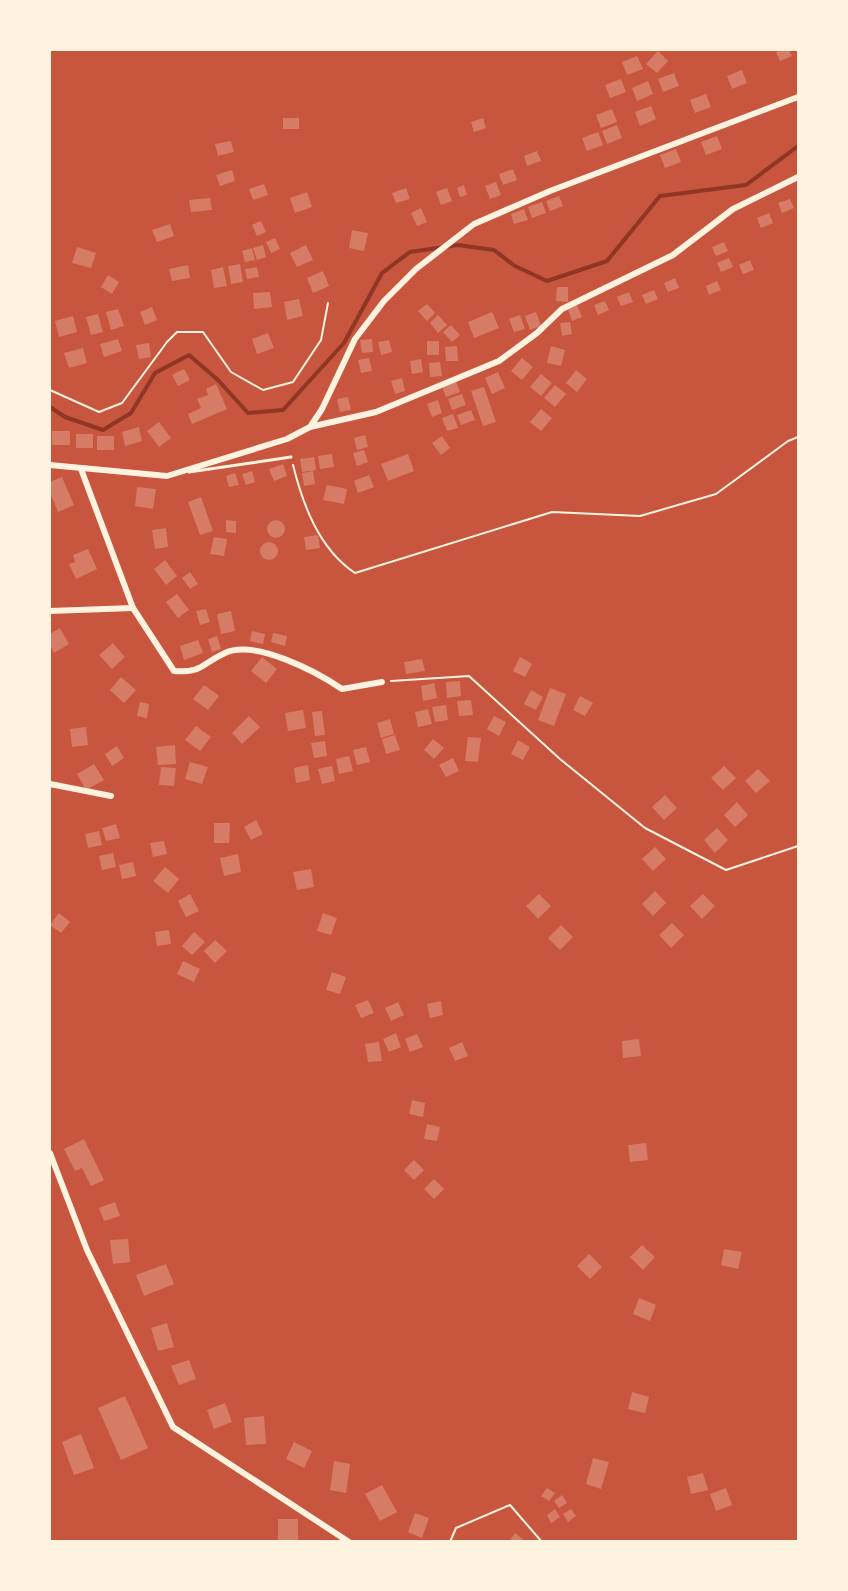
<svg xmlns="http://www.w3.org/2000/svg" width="848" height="1591" viewBox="0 0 848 1591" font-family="Arial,sans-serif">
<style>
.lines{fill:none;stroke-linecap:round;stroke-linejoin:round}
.stream{stroke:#8f3625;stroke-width:4}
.building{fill:#d67c66}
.path{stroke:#fff3e0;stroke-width:2}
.service{stroke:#fff3e0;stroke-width:3}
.minor{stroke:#fff3e0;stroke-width:6}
</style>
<rect width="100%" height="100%" fill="#c8553d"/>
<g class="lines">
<polyline class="stream" points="50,407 65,417 103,430 131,413 155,373 189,355 218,380 248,413 283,410 344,343 382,273 410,252 458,245 494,250 515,266 547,281 607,261 660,196 746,185 798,146"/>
</g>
<g class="building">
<polygon points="782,50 789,50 792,56 780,61 776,52"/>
<polygon points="658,51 668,61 657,73 646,64"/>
<polygon points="637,56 643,69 627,75 622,62"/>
<polygon points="742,70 747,83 732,89 727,76"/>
<polygon points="674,73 679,86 663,92 658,79"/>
<polygon points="621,79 626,92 610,98 605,85"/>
<polygon points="648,81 653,94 637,101 632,88"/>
<polygon points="706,94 711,107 695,113 690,100"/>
<polygon points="651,106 656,119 640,126 635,112"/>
<polygon points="612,109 617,122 601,128 596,115"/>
<rect x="283" y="118" width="16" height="11"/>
<polygon points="483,118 486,128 474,132 471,122"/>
<polygon points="617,125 622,138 607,144 602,131"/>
<polygon points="598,132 603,145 587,151 582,138"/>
<polygon points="717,136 722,149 706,155 701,142"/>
<polygon points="231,141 234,152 218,156 215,144"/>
<polygon points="676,149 681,162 665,168 660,155"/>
<polygon points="537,151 541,161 527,166 524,156"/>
<polygon points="513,169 517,180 503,185 499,174"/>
<polygon points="232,170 235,181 220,186 216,175"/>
<polygon points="496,182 501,195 490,199 485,186"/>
<polygon points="264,184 268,195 253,200 249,189"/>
<polygon points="464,185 467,195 460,197 457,188"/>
<polygon points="406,188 410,199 396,203 392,193"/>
<polygon points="447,188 452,201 441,205 436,192"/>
<polygon points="307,192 312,207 295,213 290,198"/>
<polygon points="559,196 563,206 550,211 546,201"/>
<polygon points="210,198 212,210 191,212 189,200"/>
<polygon points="790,199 794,208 782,213 778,203"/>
<polygon points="542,202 546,213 532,218 528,207"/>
<polygon points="421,208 427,222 417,226 411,213"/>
<polygon points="524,209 528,220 514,224 511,214"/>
<polygon points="769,213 773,223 761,228 757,218"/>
<polygon points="261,221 266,232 257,236 252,225"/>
<polygon points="170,224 174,236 157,242 152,230"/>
<polygon points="352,230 368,233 364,251 349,248"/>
<polygon points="275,238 280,249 271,253 266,242"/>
<polygon points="724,242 728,251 716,256 712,247"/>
<polygon points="263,245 266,257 257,260 253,248"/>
<polygon points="306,245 313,260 297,267 290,253"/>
<polygon points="77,247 96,253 91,268 72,263"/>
<polygon points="252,248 255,260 245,262 242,251"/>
<polygon points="729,258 733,267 721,272 717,263"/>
<polygon points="750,260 754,270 743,274 739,265"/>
<polygon points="240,264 243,282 231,284 228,266"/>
<polygon points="188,265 190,278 172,281 169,269"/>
<polygon points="223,267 227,286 214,288 211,270"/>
<polygon points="257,267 259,277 247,279 245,269"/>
<polygon points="323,271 329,286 313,293 307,278"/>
<polygon points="108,275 119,282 112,294 101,287"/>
<polygon points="675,278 679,288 668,292 664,283"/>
<polygon points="717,281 721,290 709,295 706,286"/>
<polygon points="557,287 568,287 568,302 556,301"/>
<polygon points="654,290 658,299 646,304 642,295"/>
<polygon points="270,292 272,307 254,309 253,293"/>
<polygon points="629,292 633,302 621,306 617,297"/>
<polygon points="299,299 303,316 287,320 284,302"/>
<polygon points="605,301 609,310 598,315 594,305"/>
<polygon points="427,304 435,313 427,321 418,311"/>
<polygon points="577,305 582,317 572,321 568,309"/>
<polygon points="152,307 157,320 145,325 140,312"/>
<polygon points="118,309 124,326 111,330 106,312"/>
<polygon points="492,312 499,328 474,338 468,322"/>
<polygon points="536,312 541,326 530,330 525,316"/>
<polygon points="98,314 103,332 91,335 86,317"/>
<polygon points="438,315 447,325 438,333 430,323"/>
<polygon points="520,315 525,329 514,332 509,319"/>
<polygon points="73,316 77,332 59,337 55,321"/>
<polygon points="570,322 572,334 562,336 560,323"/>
<polygon points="451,325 460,335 452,342 443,332"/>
<polygon points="268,333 274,348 257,354 252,339"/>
<polygon points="118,339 122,351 104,357 100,344"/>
<polygon points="372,339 373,352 362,353 360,340"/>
<polygon points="389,340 392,352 381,355 378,342"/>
<rect x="427" y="341" width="12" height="14"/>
<polygon points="149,343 151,357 139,359 136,345"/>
<polygon points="457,346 458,361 446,361 445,347"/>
<polygon points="551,346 565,350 561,366 547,363"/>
<polygon points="83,348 87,363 69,368 64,353"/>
<polygon points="369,358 372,371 361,373 358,360"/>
<polygon points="522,358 533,367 522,380 511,371"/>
<polygon points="421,359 423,372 412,374 410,361"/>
<polygon points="440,362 442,376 430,377 429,363"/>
<polygon points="184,369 190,380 178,386 172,375"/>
<polygon points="576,370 587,379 577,392 566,383"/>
<polygon points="498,372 505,388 492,394 485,378"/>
<polygon points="541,374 552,383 541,396 530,387"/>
<polygon points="402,378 405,391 395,394 391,381"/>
<polygon points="456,381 460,392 446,397 442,386"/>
<polygon points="216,384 227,409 192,424 188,414 201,408 197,399 208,395 206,389"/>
<polygon points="555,385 566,394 555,407 544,398"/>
<polygon points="484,387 496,422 483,426 471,391"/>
<polygon points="462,394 466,405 452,410 448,399"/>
<polygon points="348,397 351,410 340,412 337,399"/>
<polygon points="438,400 442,413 432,417 427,404"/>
<polygon points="541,409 552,418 541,431 530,422"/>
<polygon points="471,410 475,420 461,425 457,415"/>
<polygon points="453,414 458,428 447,431 442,418"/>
<polygon points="159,422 171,438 159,447 147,431"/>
<polygon points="139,427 142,441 125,446 122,432"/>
<rect x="52" y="431" width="18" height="14"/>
<rect x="76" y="434" width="17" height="14"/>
<polygon points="365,435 368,447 357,450 354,438"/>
<rect x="97" y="436" width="17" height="14"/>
<polygon points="442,436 450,448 441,455 432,443"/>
<polygon points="364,450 368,462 357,466 353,453"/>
<polygon points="332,454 334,467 320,469 318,456"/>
<polygon points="408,454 414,471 388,481 381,464"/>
<polygon points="314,457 316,470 302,472 300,459"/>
<polygon points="283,464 287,476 274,481 269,469"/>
<polygon points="252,471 255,482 246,485 242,474"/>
<polygon points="313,471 315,484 304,486 302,473"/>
<polygon points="235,473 239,485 229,487 226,476"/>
<polygon points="369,475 374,487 358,493 354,481"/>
<polygon points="62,477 74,505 58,512 50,492 50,482"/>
<polygon points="327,485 347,489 344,504 323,500"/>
<polygon points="137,487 156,489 153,509 135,506"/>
<polygon points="201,497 213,531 200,535 188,502"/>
<circle cx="276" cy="529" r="9"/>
<polygon points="226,520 236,521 236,533 226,532"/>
<polygon points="166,528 168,547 155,549 152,530"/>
<polygon points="318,535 320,548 306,550 304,537"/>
<polygon points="214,537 227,539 224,556 210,554"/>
<circle cx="269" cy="551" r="9"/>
<polygon points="88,549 97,569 76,579 69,564 75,562 73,555"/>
<polygon points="165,560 177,576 166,585 154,569"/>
<polygon points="190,572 198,584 190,589 182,578"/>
<polygon points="177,594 189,610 178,618 166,602"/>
<polygon points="206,609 210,622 200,625 196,611"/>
<polygon points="231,611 235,631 221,634 217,614"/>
<polygon points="60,628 69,644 54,653 50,645 50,634"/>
<polygon points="252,631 265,634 263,644 250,641"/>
<polygon points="273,633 287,636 285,646 271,642"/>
<polygon points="217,636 221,649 212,652 208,639"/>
<polygon points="198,640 203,653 184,660 180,646"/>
<polygon points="113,643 125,657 112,669 99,655"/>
<polygon points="262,657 277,669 266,683 251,671"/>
<polygon points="520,657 532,664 525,677 513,671"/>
<polygon points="422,659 425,671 406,674 404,662"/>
<polygon points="121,677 136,690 124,703 110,690"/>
<polygon points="460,681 461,696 447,698 446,682"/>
<polygon points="434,683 437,698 423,701 421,686"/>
<polygon points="204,685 219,696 208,710 193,699"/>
<polygon points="550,688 566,694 554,726 538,720"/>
<polygon points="531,690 543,697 536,710 524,704"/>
<polygon points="580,696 593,703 585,716 573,710"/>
<polygon points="471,700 473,715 459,716 457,701"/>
<polygon points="140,702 149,704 147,718 137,716"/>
<polygon points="446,705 448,720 435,722 432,707"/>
<polygon points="428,709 432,724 418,727 415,712"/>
<polygon points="303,710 306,728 288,731 285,713"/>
<polygon points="322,711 325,735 315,736 312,712"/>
<polygon points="249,716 260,727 242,744 232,733"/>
<polygon points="494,716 506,722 499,736 487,729"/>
<polygon points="390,719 394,734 381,738 377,723"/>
<polygon points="196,726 211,737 200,751 185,740"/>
<polygon points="86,727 88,745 72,747 70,729"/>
<polygon points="395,735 400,750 386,754 382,739"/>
<polygon points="468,737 481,738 478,762 465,761"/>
<polygon points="433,739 444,748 434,759 424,750"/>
<polygon points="518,740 530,747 523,760 511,754"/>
<polygon points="325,741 327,756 314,758 311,743"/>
<polygon points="175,745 176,764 158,765 156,747"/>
<polygon points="117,746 124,758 112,766 105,754"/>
<polygon points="366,747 370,762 357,765 353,750"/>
<polygon points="349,756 353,771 339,774 336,759"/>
<polygon points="453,758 459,771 446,777 439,765"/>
<polygon points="190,762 208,767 202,784 185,779"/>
<polygon points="94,764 104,780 86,790 77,774"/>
<polygon points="308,765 310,780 296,783 294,768"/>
<polygon points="332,766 335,781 322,784 318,769"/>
<polygon points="724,766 736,778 723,790 711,778"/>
<polygon points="161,767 176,768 174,786 159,785"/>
<polygon points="758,769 770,781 756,793 745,781"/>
<polygon points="665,795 677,808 664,820 652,807"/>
<polygon points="737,802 748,815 735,827 724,815"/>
<polygon points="256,820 263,834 251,840 244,827"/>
<polygon points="214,823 230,823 229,843 214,843"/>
<polygon points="116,824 120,838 106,841 102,828"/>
<polygon points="717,828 728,840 715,853 704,840"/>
<polygon points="99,831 102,845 88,848 85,834"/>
<polygon points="164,841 167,854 153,857 150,843"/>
<polygon points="655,847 666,859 653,871 642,859"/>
<polygon points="113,853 116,867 102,870 99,856"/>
<polygon points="238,854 241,872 224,876 220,858"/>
<polygon points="133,862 136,876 122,879 119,865"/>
<polygon points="165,867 179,879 168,893 153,881"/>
<polygon points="311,869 314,887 297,890 293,872"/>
<polygon points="655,891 666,903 653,916 642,904"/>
<polygon points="190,894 199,911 186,917 178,901"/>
<polygon points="539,894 551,906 538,919 526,906"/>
<polygon points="703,894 715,906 702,919 690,906"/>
<polygon points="59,913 70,922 61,933 50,925"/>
<polygon points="323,913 337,918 331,935 317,931"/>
<polygon points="672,923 684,935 671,948 659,935"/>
<polygon points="561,925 573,937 560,950 548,938"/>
<polygon points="169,930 171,944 157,946 155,932"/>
<polygon points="194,932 205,942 192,955 182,946"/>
<polygon points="215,940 227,951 215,963 204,951"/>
<polygon points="183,961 200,969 194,982 177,974"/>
<polygon points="332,972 346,977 340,994 326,990"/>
<polygon points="368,1000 374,1013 361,1018 355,1005"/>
<polygon points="441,1001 443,1015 430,1018 427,1004"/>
<polygon points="398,1002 404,1015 391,1021 385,1008"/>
<polygon points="396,1033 401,1047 389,1052 383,1039"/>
<polygon points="417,1034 423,1047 410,1052 405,1039"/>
<polygon points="639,1039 641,1056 623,1058 622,1041"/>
<polygon points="379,1042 382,1061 368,1062 365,1044"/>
<polygon points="462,1042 468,1056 455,1061 449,1048"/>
<polygon points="412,1100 425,1103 423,1117 409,1114"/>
<polygon points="427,1124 440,1127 437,1141 424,1139"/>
<polygon points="84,1139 104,1180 91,1186 82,1168 75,1171 64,1149"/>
<polygon points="646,1143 648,1160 630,1162 628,1145"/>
<polygon points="414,1160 424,1170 414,1180 404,1170"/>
<polygon points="434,1179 444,1189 434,1199 424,1189"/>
<polygon points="115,1202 120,1216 104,1221 99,1208"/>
<polygon points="128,1239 130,1262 113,1264 110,1240"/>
<polygon points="642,1245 655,1257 643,1270 630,1257"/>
<polygon points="724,1249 742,1252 738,1269 721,1265"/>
<polygon points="589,1254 602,1267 590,1279 577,1266"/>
<polygon points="166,1264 174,1284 144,1296 136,1275"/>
<polygon points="639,1298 656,1305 650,1321 633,1314"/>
<polygon points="167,1323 174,1347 158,1351 151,1328"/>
<polygon points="189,1360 196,1379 179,1385 171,1366"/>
<polygon points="632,1392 649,1397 645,1413 628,1409"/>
<polygon points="125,1396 148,1448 121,1460 98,1408"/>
<polygon points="225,1403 232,1422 214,1429 207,1410"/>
<polygon points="264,1416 266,1444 246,1445 244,1418"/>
<polygon points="81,1434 94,1468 74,1475 62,1442"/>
<polygon points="294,1442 312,1451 304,1468 286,1459"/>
<polygon points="593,1458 609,1462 601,1489 586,1484"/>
<polygon points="334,1461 350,1464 346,1493 330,1490"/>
<polygon points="703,1473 708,1490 691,1494 687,1477"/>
<polygon points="382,1485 397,1512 380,1521 365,1494"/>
<polygon points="547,1488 555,1493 549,1501 541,1496"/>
<polygon points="726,1488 732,1505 716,1511 710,1494"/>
<polygon points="562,1495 567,1503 559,1508 554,1501"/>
<polygon points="555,1509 560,1517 551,1523 547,1515"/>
<polygon points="571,1509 576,1516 568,1522 563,1514"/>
<polygon points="415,1513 429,1518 422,1538 408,1532"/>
<rect x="278" y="1519" width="20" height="23"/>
<polygon points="515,1533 523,1539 522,1542 509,1542"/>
</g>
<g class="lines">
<g class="path">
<polyline points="50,390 99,412 122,403 167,342 177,332 203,332 231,372 263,390 293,382 321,340 328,303"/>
<path d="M293,465C303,505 319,549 355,573L552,512L640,516L716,494L788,441L798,437"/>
<polyline points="391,681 469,676 560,759 645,828 726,870 798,846"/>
<polyline points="450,1542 456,1528 510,1505 542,1542"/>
</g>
<polyline class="service" points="189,472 291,457"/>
<g class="minor">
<polyline points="310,427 376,412 499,361 537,333 562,309 673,255 733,209 798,177"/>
<polyline points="50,465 167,476 287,439 310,427 322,409 355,339 384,301 416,269 474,224 550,191 798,97"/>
<path d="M81,469L133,608L174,671C203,673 201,664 225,653C255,639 317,672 342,689L382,682"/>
<polyline points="50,611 133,608"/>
<polyline points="50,784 111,796"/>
<polyline points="50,1153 87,1250 173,1427 349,1542"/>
</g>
</g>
<rect width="848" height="1591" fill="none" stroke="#fff3e0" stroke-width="102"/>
</svg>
